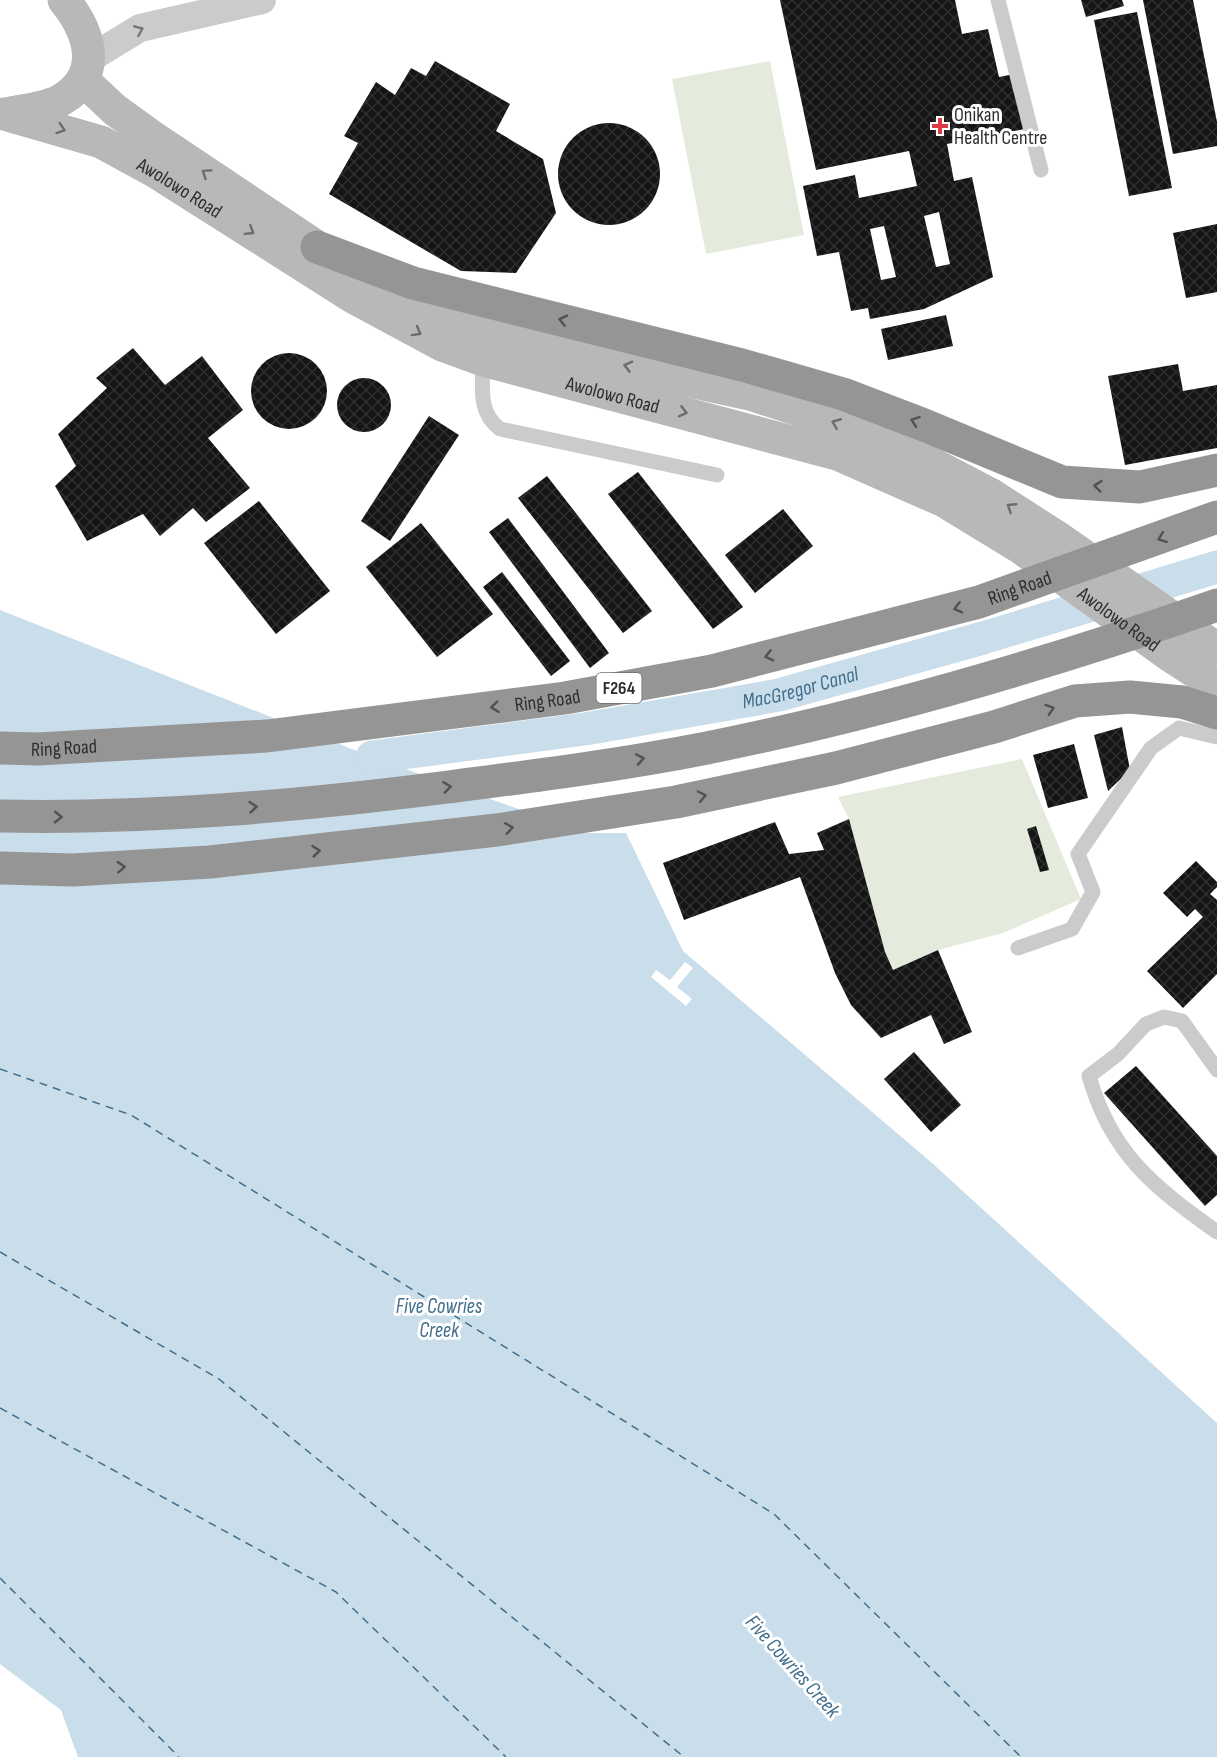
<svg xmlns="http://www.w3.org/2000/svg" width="1217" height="1757" viewBox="0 0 1217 1757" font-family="'Sofia Sans Condensed',sans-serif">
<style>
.grass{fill:#e4ebdd}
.water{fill:#caddea}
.pier{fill:#fff}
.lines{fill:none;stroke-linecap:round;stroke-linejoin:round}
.canal{stroke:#caddea;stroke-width:33}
.ferry{stroke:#416e8c;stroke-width:1.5;stroke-dasharray:8 6;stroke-linecap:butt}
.building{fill:url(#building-cross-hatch);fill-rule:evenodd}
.service{stroke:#cbcbcb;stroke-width:15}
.minor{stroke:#cbcbcb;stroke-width:28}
.secondary{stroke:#b8b8b8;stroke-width:33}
.motorway{stroke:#959595;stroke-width:33}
.motorway-bridge{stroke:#959595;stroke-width:33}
.oneway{stroke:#757575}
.oneway2{stroke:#6c6c6c}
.oneway3{stroke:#525252}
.poi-dot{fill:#db3b44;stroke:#fff;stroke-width:2}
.labels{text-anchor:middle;stroke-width:6;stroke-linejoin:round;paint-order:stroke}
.shield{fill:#fff;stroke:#6d6d6d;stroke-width:1.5}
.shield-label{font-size:18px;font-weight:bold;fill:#2e2e2e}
.poi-label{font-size:20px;fill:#2e2e2e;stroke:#fff;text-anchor:start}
.street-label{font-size:20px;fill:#2e2e2e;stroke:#fff}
.water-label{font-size:21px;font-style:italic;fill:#416e8c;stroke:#fff}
</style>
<defs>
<pattern id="building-cross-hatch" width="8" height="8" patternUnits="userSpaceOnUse" patternTransform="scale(1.5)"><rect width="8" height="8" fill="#151515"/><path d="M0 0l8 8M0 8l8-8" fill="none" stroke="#2f2f2f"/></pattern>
</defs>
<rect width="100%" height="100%" fill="#fff"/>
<g class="grass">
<polygon points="770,61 804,235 706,254 672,79"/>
<polygon points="1022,759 1081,899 1003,933 938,950 893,970 885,952 849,819 838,797"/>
</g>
<polygon class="water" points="0,610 372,757 586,833 626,833 683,951 932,1163 1217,1423 1217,1757 78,1757 61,1710 0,1664"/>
<polygon class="pier" points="685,962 693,968 677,987 692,999 686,1006 651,977 656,970 670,980"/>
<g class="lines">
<path class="canal" id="s1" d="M372,757L585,729L779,695L983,638L1217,567"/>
<g class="ferry">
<polyline points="0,1069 131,1115 774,1514 1021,1757"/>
<polyline points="0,1252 219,1379 684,1757"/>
<polyline points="0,1408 336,1592 506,1757"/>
<polyline points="0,1578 179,1757"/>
</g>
</g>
<g class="building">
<path d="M780,0H955L962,34L988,29L999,77L1014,74L1025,129L947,144L954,181L972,177L993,277L924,309L870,319L868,308L851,311L839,252L817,256L803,186L855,175L859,198L917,186L909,151L816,170ZM939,212L950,264L936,267L924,216ZM884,226L896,277L881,280L870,229Z"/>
<polygon points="1081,0 1122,0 1124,6 1086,17"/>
<polygon points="1143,0 1193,0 1217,122 1217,146 1173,154"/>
<polygon points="1137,12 1172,188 1129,196 1094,20"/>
<polygon points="435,61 510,104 496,131 543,159 556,213 516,273 461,271 329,194 358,143 344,136 376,82 395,95 411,68 426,76"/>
<circle cx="609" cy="174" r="51"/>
<polygon points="1217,224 1217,292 1186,298 1173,233"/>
<polygon points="946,315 953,346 888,360 881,329"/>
<polygon points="133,348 165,385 202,356 243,410 208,438 250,488 206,522 193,508 160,536 143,514 87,541 55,486 76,466 58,434 107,388 96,378"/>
<circle cx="289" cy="391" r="38"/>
<polygon points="1178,364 1183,391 1217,385 1217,448 1125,465 1108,376"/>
<circle cx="364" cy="405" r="27"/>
<polygon points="429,416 459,435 390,541 361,521"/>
<polygon points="638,472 743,607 713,629 608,494"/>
<polygon points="547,476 652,611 623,633 518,498"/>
<polygon points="259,501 330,591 276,634 204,543"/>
<polygon points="783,509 813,546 755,593 725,555"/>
<polygon points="508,518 609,653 590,668 489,532"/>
<polygon points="421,523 493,614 437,657 366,567"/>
<polygon points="502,572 570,661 551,676 483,587"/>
<polygon points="1122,727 1130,770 1108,791 1094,735"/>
<polygon points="1074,744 1088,798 1048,808 1033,755"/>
<polygon points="849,819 885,952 893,970 938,950 972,1032 944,1044 931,1015 881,1038 851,1005 835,973 800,877 684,920 663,863 775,822 789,854 824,850 817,833"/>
<polygon points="1036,826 1049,870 1040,872 1027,829"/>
<polygon points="1196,861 1217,882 1217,887 1210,894 1217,900 1217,974 1183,1008 1147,971 1203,917 1195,909 1187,917 1163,893"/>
<polygon points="914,1052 961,1105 931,1132 884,1079"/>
<polygon points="1136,1066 1217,1156 1217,1195 1205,1206 1104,1093"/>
</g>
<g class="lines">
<g class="service">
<polyline points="998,0 1041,170"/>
<path d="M483,360C483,386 477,412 500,429L717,475"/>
<polyline points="1018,948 1072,929 1093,892 1078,854 1151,748 1179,728 1217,737"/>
<path d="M1217,1070L1182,1021L1164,1017L1146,1024L1118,1054L1089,1076C1111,1154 1154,1187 1217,1232"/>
</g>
<polyline class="minor" points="89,59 140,28 262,0"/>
<g class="secondary">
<polyline points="84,81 115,110 151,136 317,247 403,297 492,330 635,369 753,395 818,416 910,452 990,494 1060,539 1217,649"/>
<path d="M11,113C26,110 47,108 61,100C104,75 90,32 64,0"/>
<path id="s2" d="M4,114L101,142L156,172L353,297L442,345L483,360L837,454L944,501L1021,548L1169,655L1217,686"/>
</g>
<g class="motorway">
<polyline points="317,247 413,283 742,365 843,394 924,425 1062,482 1140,487 1217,470"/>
<polyline points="0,868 73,870 210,862 497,830 676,802 836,768 994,727 1075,701 1130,697 1182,702 1217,713"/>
</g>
<g class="motorway-bridge">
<path id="s3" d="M0,748L38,749L267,736L565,698L712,671L979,602L1217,517"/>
<path d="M0,816C150,819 299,806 448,787C534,776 621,765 707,748C881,713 1050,663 1217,605"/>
</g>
</g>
<defs><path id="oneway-chevron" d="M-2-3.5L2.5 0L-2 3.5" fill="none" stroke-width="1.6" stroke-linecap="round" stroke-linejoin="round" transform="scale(1.5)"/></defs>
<use class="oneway" href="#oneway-chevron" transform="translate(139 30) rotate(-23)"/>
<g class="oneway2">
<use href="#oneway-chevron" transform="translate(61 129) rotate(18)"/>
<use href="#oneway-chevron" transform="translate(206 173) rotate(-146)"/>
<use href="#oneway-chevron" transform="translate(250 231) rotate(32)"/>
<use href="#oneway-chevron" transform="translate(417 332) rotate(29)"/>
<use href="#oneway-chevron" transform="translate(628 366) rotate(-165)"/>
<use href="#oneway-chevron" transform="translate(683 412) rotate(14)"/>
<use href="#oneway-chevron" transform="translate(836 423) rotate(-158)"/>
<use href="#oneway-chevron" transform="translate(1011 507) rotate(-147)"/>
</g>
<g class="oneway3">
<use href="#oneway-chevron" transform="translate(563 320) rotate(-166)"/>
<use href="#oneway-chevron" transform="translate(915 421) rotate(-160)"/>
<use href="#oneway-chevron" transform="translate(1098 486) rotate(-174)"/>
<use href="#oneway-chevron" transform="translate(1162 538) rotate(159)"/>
<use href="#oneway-chevron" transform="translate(958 608) rotate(166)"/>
<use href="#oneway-chevron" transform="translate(769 656) rotate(166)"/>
<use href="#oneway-chevron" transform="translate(495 707) rotate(173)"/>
<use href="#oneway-chevron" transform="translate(1050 709) rotate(-18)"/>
<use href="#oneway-chevron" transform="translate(640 759) rotate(-9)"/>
<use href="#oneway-chevron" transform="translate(447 787) rotate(-7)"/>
<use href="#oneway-chevron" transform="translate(702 796) rotate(-12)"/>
<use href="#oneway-chevron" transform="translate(253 807) rotate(-5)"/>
<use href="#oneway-chevron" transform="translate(58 817) rotate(1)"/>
<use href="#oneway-chevron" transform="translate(509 828) rotate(-9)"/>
<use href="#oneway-chevron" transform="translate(316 851) rotate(-6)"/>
<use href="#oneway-chevron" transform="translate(121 867) rotate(-3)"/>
</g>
<path class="poi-dot" d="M937 117h6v6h6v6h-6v6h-6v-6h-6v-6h6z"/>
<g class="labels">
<rect class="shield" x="596.5" y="673" width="45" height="30" rx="4.5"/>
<g class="shield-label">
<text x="619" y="694">F264</text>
</g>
<g class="poi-label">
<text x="954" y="121">Onikan<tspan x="954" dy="23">Health Centre</tspan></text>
</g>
<g class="street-label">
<text dy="7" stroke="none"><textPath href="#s2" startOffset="192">Awolowo Road</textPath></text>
<text dy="7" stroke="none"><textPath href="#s2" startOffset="676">Awolowo Road</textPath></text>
<text dy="7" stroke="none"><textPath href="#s3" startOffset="1036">Ring Road</textPath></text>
<text dy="7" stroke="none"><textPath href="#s2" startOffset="1236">Awolowo Road</textPath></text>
<text dy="7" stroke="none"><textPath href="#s3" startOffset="550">Ring Road</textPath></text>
<text dy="7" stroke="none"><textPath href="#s3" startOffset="64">Ring Road</textPath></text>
</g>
<g class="water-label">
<text dy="7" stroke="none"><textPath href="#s1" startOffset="434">MacGregor Canal</textPath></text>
<text x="439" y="1313">Five Cowries<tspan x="439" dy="24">Creek</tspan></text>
<text transform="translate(793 1666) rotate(48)" y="7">Five Cowries Creek</text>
</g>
</g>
</svg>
